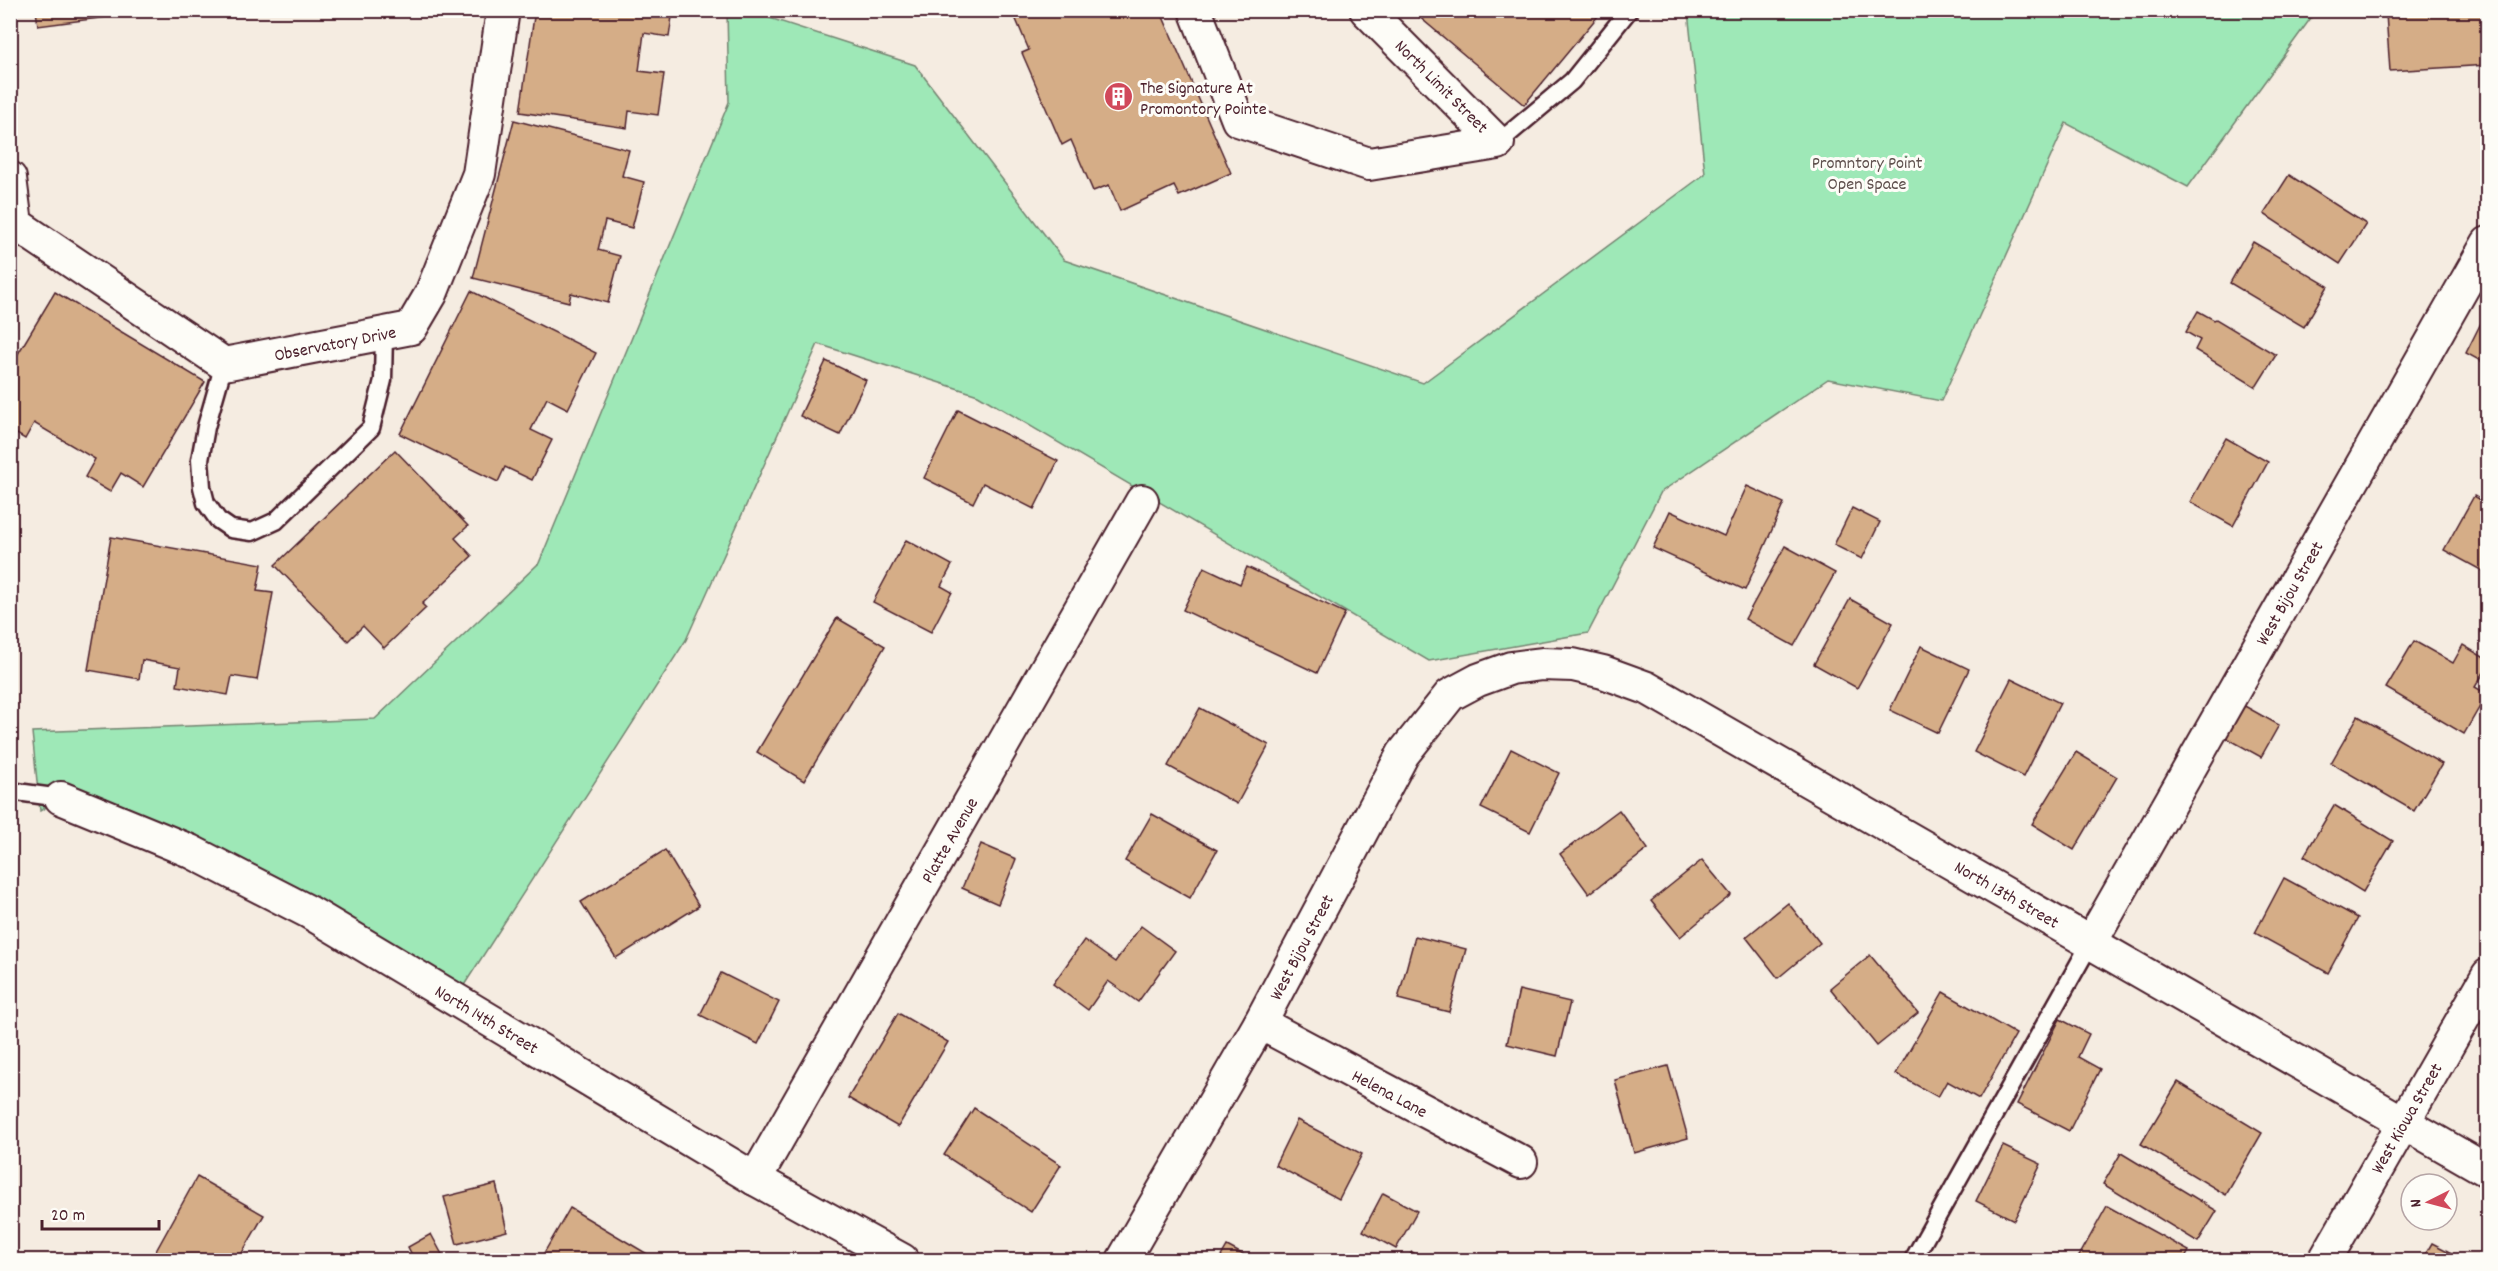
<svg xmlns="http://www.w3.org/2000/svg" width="2498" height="1271" viewBox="0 0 2498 1271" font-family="Dekko,sans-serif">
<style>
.green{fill:#9ee8b7;stroke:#748471;stroke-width:1.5}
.building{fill:#d5ad87;stroke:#4a1f2b;stroke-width:1.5}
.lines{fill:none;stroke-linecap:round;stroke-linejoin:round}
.lane-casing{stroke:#4a1f2b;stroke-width:21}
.street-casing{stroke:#4a1f2b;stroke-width:36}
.lane{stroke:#fdfcf7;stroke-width:16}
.street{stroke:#fdfcf7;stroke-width:32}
.labels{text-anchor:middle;stroke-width:6;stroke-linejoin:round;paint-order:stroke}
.street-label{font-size:18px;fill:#4a1f2b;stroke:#fdfcf7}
.poi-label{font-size:18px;fill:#4a1f2b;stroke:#fdfcf7;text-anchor:start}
.park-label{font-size:18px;fill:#5f514e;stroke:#fdfcf7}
</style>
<rect width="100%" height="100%" fill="#f5ece1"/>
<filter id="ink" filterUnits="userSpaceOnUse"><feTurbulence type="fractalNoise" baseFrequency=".0167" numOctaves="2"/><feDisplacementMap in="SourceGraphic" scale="12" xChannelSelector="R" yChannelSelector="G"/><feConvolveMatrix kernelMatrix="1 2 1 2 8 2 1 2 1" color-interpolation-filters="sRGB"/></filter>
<g filter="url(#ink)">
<polygon class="green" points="727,11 748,11 915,65 1064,260 1423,383 1705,174 1688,11 2316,11 2188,187 2066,123 1941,401 1828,379 1661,492 1588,633 1429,661 978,395 818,344 686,640 459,993 61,798 40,811 32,732 375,719 539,563 729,102"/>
<g class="building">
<polygon points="36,10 121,10 122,15 38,26"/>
<polygon points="535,10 673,10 669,37 644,33 639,71 664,74 658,115 629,111 627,128 520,112"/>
<polygon points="1012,10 1160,10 1231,173 1179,196 1174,186 1120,211 1109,185 1093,191 1071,140 1062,145 1022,53 1029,50"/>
<polygon points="1411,10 1603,10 1524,105"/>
<polygon points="2438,10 2486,10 2488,65 2390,71 2386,14"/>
<polygon points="514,120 629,150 622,176 644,182 632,228 605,221 598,250 620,256 608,303 571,293 569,302 473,278"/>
<polygon points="2289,175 2366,224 2340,264 2264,214"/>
<polygon points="2253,242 2328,286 2304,327 2230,283"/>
<polygon points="471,291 596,353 568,409 547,398 531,430 552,440 532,480 505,467 498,482 400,434"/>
<polygon points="55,292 205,382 143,487 121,473 110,492 85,477 95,459 34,423 25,439 10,430 10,407 14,402 10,400 10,367"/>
<polygon points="2198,311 2214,320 2216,319 2276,355 2256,387 2195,350 2200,340 2186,332"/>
<polygon points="2487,311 2488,312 2488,365 2466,353"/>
<polygon points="826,361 866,380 840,435 800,416"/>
<polygon points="958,410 1058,461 1034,509 983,483 973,503 924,478"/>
<polygon points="2226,438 2268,462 2233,526 2190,502"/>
<polygon points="395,450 468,526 455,538 472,556 422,604 426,608 384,648 363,626 348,641 275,565"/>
<polygon points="1747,486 1784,503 1745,590 1653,548 1670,511 1724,536"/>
<polygon points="2474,496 2488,504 2488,574 2444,550"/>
<polygon points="1852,508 1880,522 1862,559 1834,545"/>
<polygon points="111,537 262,564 257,591 273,593 257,680 232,676 228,695 177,686 180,667 142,660 139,679 88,670"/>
<polygon points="906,540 952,565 941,586 952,592 931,632 873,602"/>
<polygon points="1785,546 1835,573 1794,646 1745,619"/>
<polygon points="1204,567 1240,584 1247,567 1345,613 1317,673 1183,610"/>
<polygon points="1850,599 1893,623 1857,688 1814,664"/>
<polygon points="837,618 885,646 804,781 757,752"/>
<polygon points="2414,641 2453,663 2463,645 2488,660 2488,666 2475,687 2487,694 2464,734 2386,688"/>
<polygon points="1921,646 1969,669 1938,733 1890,710"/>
<polygon points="2011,679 2060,703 2023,777 1974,752"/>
<polygon points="2241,704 2279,725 2261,757 2223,736"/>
<polygon points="1200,708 1269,745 1237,804 1168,766"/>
<polygon points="2358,716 2442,764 2414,811 2331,763"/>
<polygon points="1511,749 1559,773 1530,832 1481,808"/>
<polygon points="2076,752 2117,777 2074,850 2032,824"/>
<polygon points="2334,805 2393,841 2363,892 2304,856"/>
<polygon points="1619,810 1648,849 1589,894 1560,854"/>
<polygon points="1152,814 1217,850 1190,898 1125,861"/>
<polygon points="981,844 1016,859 998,904 962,888"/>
<polygon points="665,850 699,906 616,958 581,902"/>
<polygon points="1702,860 1731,895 1680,937 1651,901"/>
<polygon points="2284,878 2358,918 2328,973 2255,933"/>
<polygon points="1788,903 1820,943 1778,978 1746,937"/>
<polygon points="1141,926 1175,951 1138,1002 1108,981 1088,1010 1053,984 1084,940 1115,962"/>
<polygon points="1415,936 1466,949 1449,1012 1398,999"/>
<polygon points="1870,955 1918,1013 1877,1046 1830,988"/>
<polygon points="721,973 779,1002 758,1044 700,1015"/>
<polygon points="1519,990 1570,1002 1557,1056 1507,1044"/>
<polygon points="1943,992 2016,1034 1979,1099 1947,1081 1938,1097 1896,1074"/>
<polygon points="898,1013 948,1042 898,1127 848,1098"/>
<polygon points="2060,1019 2089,1034 2078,1057 2100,1069 2069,1131 2017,1104"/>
<polygon points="1668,1066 1688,1138 1634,1153 1615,1080"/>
<polygon points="2178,1082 2262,1133 2226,1195 2141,1144"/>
<polygon points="974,1108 1061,1165 1031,1212 944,1155"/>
<polygon points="1297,1120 1362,1154 1339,1199 1275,1165"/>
<polygon points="2003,1146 2041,1164 2014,1220 1976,1201"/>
<polygon points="2121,1153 2217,1211 2198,1242 2103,1184"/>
<polygon points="197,1177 264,1215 238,1260 151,1260"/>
<polygon points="496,1184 507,1231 457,1244 444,1197"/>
<polygon points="1383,1193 1417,1211 1396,1249 1363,1231"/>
<polygon points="2107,1206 2189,1251 2184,1260 2077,1260"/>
<polygon points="570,1208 649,1255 645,1260 540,1260"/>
<polygon points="431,1234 445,1260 402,1260 412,1255 408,1247"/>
<polygon points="2432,1243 2465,1260 2422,1260"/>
<polygon points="1227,1246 1253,1260 1219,1260"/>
<polygon points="1412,1252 1426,1260 1407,1260"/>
</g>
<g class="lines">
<defs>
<g id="lane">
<polyline points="1498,143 1572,81 1629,10"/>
<polyline points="224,364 206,427 200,460 202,487 206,503 218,520 231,529 252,532 276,521 371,428 383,380 384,333"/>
<polyline points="10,791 61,798"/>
<polyline points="1913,1260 2091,942"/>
</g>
<g id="street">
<polyline points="1195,10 1238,120 1369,164 1498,143 1366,10"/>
<polyline points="10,178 16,224 224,364 411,328 431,294 479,174 503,10"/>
<polyline points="61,798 190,851 309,912 755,1179 902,1260"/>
<polyline points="2091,942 2488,243"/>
<polyline points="1260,1023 1521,1162"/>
<polyline points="755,1179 1142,501"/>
<polyline points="1123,1260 1260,1023 1403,754 1450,695 1478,680 1511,668 1542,664 1573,665 1603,672 1647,688 2488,1171"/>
<polyline points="2325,1260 2488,975"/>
</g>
</defs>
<use href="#lane" class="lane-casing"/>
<use href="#street" class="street-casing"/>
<use href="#lane" class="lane"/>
<use href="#street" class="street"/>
</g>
</g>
<defs>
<symbol id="building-disc" viewBox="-11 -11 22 22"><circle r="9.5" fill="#d1495b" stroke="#fdfcf7"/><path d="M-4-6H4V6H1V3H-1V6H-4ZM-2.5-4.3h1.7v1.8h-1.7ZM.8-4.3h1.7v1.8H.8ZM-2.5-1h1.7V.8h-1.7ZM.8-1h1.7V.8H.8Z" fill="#fff"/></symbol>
</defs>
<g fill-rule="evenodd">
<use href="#building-disc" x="1102" y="80" width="33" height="33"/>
</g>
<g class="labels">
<g class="street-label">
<text transform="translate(1442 86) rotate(45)" y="6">North Limit Street</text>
<text transform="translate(335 343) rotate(-11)" y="6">Observatory Drive</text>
<text transform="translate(2289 593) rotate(-60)" y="6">West Bijou Street</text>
<text transform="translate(949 840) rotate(-60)" y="6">Platte Avenue</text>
<text transform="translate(2007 894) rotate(30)" y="6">North 13th Street</text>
<text transform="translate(1301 947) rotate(-62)" y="6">West Bijou Street</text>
<text transform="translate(487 1019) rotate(31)" y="6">North 14th Street</text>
<text transform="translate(1390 1093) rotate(28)" y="6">Helena Lane</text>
<text transform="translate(2406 1118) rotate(-60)" y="6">West Kiowa Street</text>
</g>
<g class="poi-label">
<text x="1140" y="93">The Signature At<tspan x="1140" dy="21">Promontory Pointe</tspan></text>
</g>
<g class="park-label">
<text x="1867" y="168">Promntory Point<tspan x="1867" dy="21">Open Space</tspan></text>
</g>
</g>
<rect width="2498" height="1271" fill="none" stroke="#fdfcf7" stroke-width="36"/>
<rect x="18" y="18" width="2462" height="1235" fill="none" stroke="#4a1f2b" stroke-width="2" filter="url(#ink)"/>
<g transform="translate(2429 1202) rotate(264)"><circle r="28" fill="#fdfcf7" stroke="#b5a4a5" stroke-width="1.5"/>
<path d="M0-4.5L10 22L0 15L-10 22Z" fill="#d1495b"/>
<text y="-9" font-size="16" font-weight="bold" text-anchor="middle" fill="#4a1f2b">N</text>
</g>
<path d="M42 1220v9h117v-9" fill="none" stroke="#4a1f2b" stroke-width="3"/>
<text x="51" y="1220" font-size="18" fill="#4a1f2b" stroke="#fdfcf7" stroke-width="4.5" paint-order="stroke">20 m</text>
</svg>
